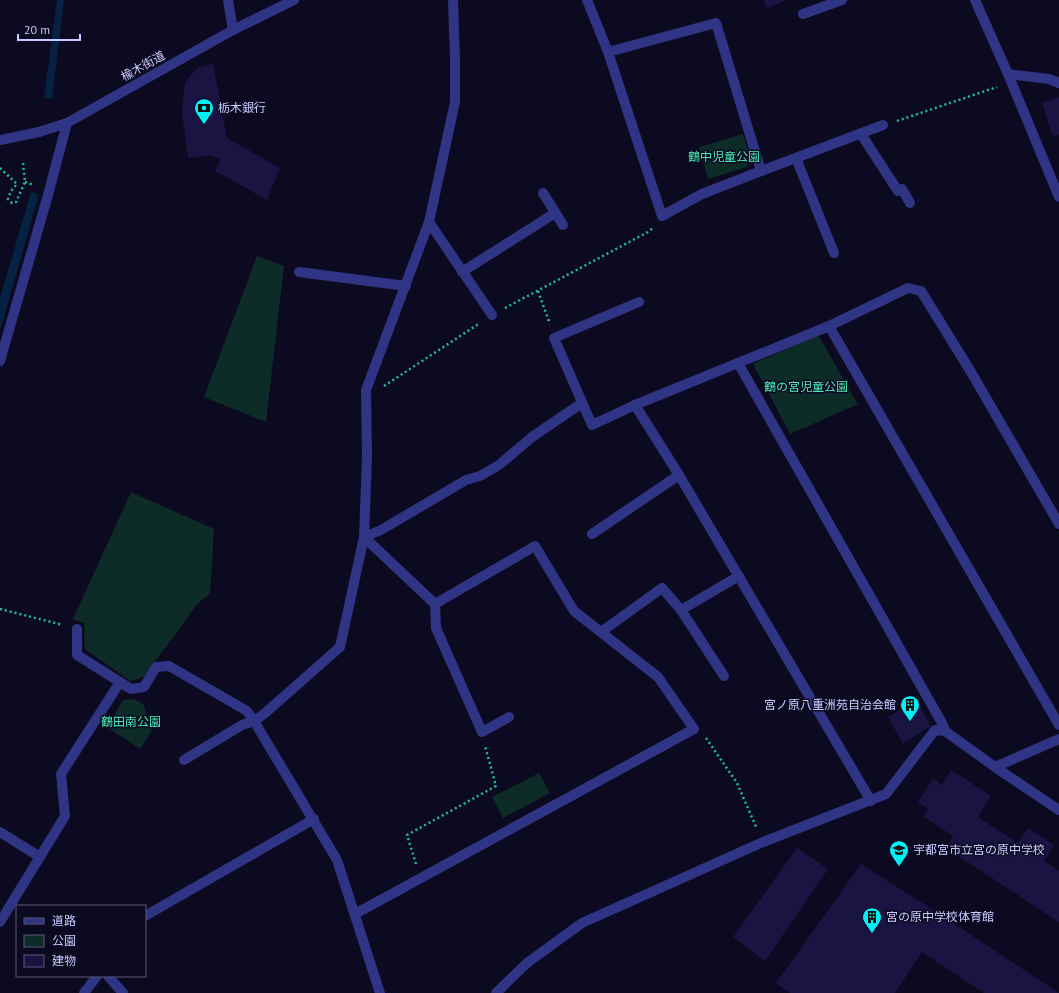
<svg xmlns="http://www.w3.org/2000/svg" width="1059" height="993" viewBox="0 0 1059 993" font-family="'PT Sans','Noto Sans JP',sans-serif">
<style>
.green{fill:#0d2b27}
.water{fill:#062243}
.building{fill:#1a1443}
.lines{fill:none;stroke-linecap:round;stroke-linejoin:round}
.path{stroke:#21bca5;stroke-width:2.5;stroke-dasharray:2 3;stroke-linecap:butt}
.minor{stroke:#303484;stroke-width:10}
.tertiary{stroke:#303484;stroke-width:10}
.labels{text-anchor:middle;stroke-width:3;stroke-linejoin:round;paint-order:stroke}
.street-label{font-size:12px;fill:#cbc9ff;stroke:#0c0a20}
.poi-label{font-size:12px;fill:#cbc9ff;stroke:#0c0a20;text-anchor:start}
.park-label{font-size:12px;fill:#49ebb5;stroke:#0c0a20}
</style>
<rect width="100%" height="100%" fill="#0c0a20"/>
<g class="green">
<polygon points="743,134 750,156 747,167 708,179 699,147"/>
<polygon points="257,256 284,266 266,422 204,397"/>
<polygon points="818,335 858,404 790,434 753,364"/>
<polygon points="131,492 214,529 210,594 198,603 144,677 130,681 85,649 84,623 73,619"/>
<polygon points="133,699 143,704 152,730 140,749 107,727 123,700"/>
<polygon points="539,773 550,793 503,818 492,797"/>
</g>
<g class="water">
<polygon points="57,0 64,0 52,99 44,98"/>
<polygon points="31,192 39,194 0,331 0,298"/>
</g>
<g class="building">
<polygon points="764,0 787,0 767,8"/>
<polygon points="213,64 227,138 280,168 267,200 215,171 220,160 212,155 188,158 182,112 184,88 186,81 195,70 200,67"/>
<polygon points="1059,97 1059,135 1053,137 1042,103"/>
<polygon points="917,701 931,726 903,744 888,717"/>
<polygon points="951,770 991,796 978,817 1018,843 1028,828 1054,845 1044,861 1059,871 1059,922 946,848 953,836 923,816 928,809 918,802 933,779 942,785"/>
<polygon points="797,848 828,869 765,961 733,937"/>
<polygon points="861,864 944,917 1059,993 984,993 922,952 895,993 790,993 776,983"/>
</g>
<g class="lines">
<g class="path">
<polyline points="897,121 997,87"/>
<polyline points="0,168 17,184 11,191 8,199 12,203 16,202 25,182 23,163"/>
<polyline points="25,182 34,185"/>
<polyline points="538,291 550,324"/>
<polyline points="505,308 648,232 653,228"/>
<polyline points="384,386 480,323"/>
<polyline points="0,609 63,625"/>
<polyline points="706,738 737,783 757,829"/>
<polyline points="416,864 407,835 496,786 485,746"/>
</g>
<g class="minor">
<polyline points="228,0 233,30"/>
<polyline points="587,0 608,52 662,216 702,194 761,171 716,23 608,52"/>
<polyline points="975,0 1008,74 1059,197"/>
<polyline points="803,14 842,0"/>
<polyline points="1008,74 1049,79 1059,83"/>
<polyline points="861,134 898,191 902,189 910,203"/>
<polyline points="796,158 834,253"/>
<polyline points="761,171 883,125"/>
<polyline points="543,193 563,225"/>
<polyline points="429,222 492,315"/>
<polyline points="299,272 406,286"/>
<polyline points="462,272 555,213"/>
<polyline points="639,302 554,338 592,425 635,405 829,326 908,288 921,291 971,372 1059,524"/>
<polyline points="829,326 1059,725"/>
<polyline points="0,361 48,195 67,123"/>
<polyline points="738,363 942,723 945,731"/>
<polyline points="635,405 679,475 871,801"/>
<polyline points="592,534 679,475"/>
<polyline points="681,610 739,576"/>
<polyline points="77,629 77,655 131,689 144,687 156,667 169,666 247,711 254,721 242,725 184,760"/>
<polyline points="601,632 662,588 681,610 724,676"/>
<polyline points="509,717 482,732 436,628 435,604 364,537 381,530 466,480 480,476 499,465 532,437 582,403"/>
<polyline points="995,767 1059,810"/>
<polyline points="0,832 40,857"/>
<polyline points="355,914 694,729 658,677 574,611 535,546 435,604"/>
<polyline points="145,916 314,819"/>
<polyline points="0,922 65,816 61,774 120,682"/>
<polyline points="108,976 123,993"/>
<polyline points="84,993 97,976"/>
<polyline points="380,993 337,860 254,721 264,714 340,647 364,537 367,457 366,390 429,222 455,102 455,60 453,0"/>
<polyline points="496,993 527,963 582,923 763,842 886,794 935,730 945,731 995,767 1059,739"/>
</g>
<polyline class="tertiary" points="0,140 39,132 67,123 233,30 294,0"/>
</g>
<defs>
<symbol id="bank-pin" viewBox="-11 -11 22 30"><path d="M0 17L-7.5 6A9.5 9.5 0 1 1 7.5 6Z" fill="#00f1f4" stroke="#0c0a20"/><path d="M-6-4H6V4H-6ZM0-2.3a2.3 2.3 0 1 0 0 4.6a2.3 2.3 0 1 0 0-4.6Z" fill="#111"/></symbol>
<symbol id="building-pin" viewBox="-11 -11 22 30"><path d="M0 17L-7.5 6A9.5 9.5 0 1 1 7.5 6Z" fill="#00f1f4" stroke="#0c0a20"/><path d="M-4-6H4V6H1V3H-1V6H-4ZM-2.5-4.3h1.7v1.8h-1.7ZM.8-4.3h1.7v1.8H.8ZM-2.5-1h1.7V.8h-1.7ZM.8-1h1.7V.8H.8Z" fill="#111"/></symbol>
<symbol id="school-pin" viewBox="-11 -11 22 30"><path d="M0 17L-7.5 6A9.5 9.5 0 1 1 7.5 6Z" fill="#00f1f4" stroke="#0c0a20"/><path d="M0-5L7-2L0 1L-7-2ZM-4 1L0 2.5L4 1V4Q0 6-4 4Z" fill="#111"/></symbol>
</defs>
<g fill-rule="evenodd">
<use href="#bank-pin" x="193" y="97" width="22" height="30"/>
<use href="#building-pin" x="899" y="694" width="22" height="30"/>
<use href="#school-pin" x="888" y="839" width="22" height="30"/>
<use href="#building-pin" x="861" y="906" width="22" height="30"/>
</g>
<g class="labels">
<g class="street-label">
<text transform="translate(143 66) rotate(-29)" y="4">楡木街道</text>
</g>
<g class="poi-label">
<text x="218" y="112">栃木銀行</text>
<text x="896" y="709" text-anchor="end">宮ノ原八重洲苑自治会館</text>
<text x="913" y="854">宇都宮市立宮の原中学校</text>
<text x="886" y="921">宮の原中学校体育館</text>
</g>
<g class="park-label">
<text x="724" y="161">鶴中児童公園</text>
<text x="806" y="391">鶴の宮児童公園</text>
<text x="131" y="726">鶴田南公園</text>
</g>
</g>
<rect x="16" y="905" width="130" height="72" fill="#0c0a20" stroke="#585679"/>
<rect x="24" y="918" width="20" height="6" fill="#303484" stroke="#585679"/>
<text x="52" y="925" font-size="12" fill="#cbc9ff">道路</text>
<rect x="24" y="935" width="20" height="12" fill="#0d2b27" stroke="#585679"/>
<text x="52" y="945" font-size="12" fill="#cbc9ff">公園</text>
<rect x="24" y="955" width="20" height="12" fill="#1a1443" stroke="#585679"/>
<text x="52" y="965" font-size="12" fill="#cbc9ff">建物</text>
<path d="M18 34v6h62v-6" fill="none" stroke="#cbc9ff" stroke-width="2"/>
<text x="24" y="34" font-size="12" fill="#cbc9ff" stroke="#0c0a20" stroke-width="3" paint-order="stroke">20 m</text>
</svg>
